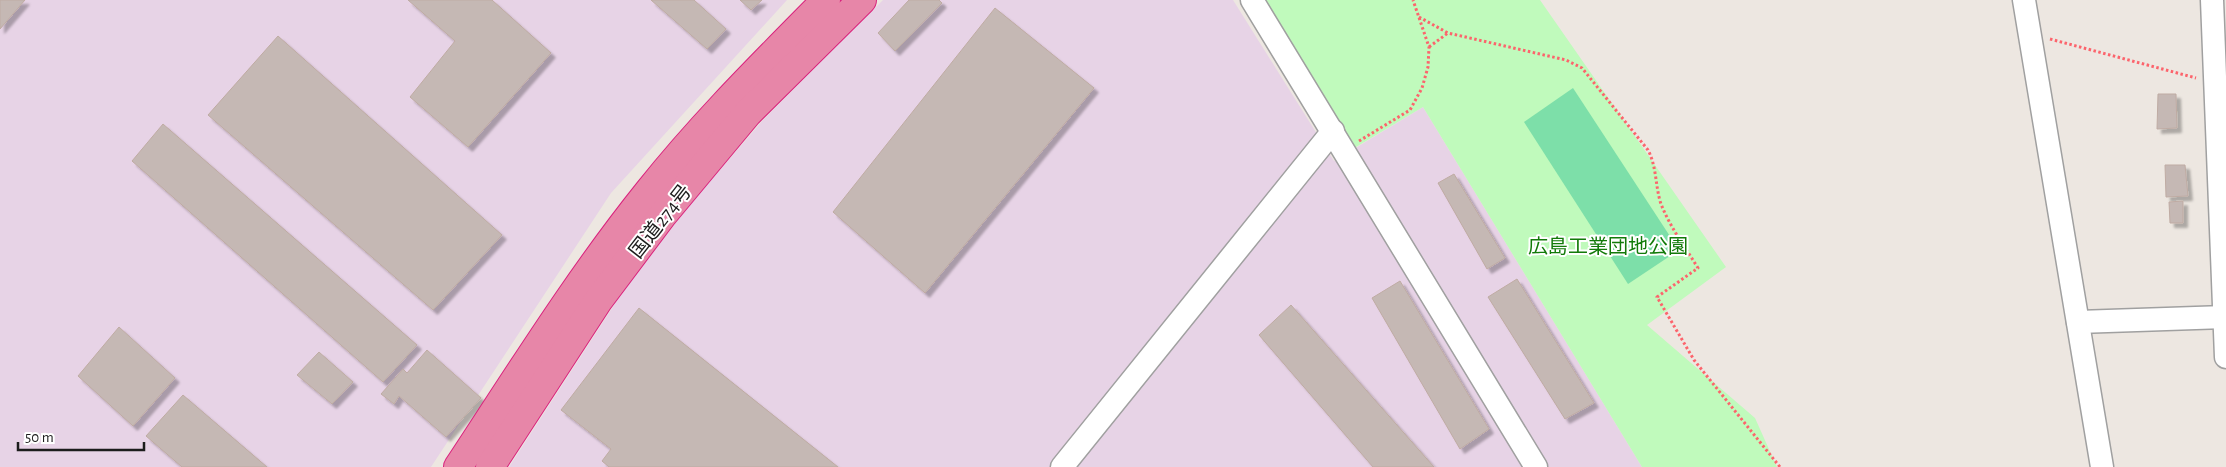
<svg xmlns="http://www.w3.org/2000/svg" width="2226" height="467" viewBox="0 0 2226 467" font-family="'Alegreya Sans','Noto Sans JP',sans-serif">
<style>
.industrial{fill:#e7d3e6}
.park{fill:#c0fabc}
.pitch{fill:#7ddfa9}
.building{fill:#c5b8b4;stroke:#bfaba3;filter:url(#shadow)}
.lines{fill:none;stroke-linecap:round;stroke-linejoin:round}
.minor-casing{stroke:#a0a0a0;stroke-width:25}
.highway-casing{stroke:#d9217d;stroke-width:30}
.path{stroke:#fc646c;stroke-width:3;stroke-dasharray:2.5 2.5;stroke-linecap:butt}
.minor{stroke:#fff;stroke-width:22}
.highway{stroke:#e786a8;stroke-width:28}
.labels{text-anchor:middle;stroke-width:4;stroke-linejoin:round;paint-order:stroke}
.street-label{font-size:20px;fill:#1c1c1c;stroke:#fff}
.park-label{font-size:20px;fill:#127a09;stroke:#fff}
</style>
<defs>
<filter id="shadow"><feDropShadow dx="4.5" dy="4.5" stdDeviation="1" flood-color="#0004"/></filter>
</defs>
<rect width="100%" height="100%" fill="#ede7e1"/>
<g class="industrial">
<polygon points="0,0 787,0 611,193 431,467 0,467"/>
<polygon points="883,0 1233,0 1334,161 1423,107 1642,467 509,467 616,302 682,214 763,120"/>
</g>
<polygon class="park" points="1252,0 1540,0 1726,267 1647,325 1755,418 1777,467 1642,467 1423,107 1346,153"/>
<polygon class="pitch" points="1573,88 1679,250 1628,284 1524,122"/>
<g class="building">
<polygon points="0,0 25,0 0,29"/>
<polygon points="408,0 492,0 551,53 468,147 410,97 455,41"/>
<polygon points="651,0 694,0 726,29 707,49"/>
<polygon points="740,0 762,0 751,10"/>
<polygon points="909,0 939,0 942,3 895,51 878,33"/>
<polygon points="995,8 1094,88 925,293 833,212"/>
<polygon points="278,36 502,235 433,310 208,115"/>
<polygon points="2158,94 2176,94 2177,128 2157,129"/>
<polygon points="163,124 417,345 383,382 132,161"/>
<polygon points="2165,165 2185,165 2188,196 2166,197"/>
<polygon points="1454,174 1505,258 1487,269 1438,183"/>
<polygon points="2183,201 2183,223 2170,223 2169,202"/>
<polygon points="1517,279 1594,403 1565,419 1488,297"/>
<polygon points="1400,281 1489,429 1460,449 1372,298"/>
<polygon points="1291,305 1434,467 1373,467 1259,335"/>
<polygon points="639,308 838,467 609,467 602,461 611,449 561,410"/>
<polygon points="119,327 175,378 133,426 78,376"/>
<polygon points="427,350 481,398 446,437 399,396 394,404 381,394 403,369 407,373"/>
<polygon points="319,352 353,382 332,404 297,375"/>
<polygon points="183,395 267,467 182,467 146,436"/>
</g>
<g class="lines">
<defs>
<g id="minor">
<polyline points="1252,0 1536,467"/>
<polyline points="2024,0 2102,467"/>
<polyline points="2212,0 2226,357"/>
<polyline points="2078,322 2225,317"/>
<polyline points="1062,467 1333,131"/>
</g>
<g id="highway">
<path d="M458,467C520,373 579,278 649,191C703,123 765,62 826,0"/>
<polyline points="490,467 598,301 662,216 748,113 862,0"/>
</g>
</defs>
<use href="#minor" class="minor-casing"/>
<use href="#highway" class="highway-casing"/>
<g class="path">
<path d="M1419,17L1448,33L1566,60L1582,68L1648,150C1657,167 1655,186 1661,204C1670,227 1685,247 1698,268L1657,297L1694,360L1780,467"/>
<polyline points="2050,39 2196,78"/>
<polyline points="1429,47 1448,33"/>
<polyline points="1359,141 1410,110 1422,88 1428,67 1429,47 1413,0"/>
</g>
<use href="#minor" class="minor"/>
<use href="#highway" class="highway"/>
</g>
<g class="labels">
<g class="street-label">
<text transform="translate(660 221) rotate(-52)" y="7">国道274号</text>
</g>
<g class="park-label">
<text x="1608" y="253">広島工業団地公園</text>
</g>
</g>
<path d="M18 442v8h126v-8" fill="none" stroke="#1c1c1c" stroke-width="2.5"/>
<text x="25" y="442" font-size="15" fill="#1c1c1c" stroke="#ffffff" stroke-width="4" paint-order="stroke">50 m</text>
</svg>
